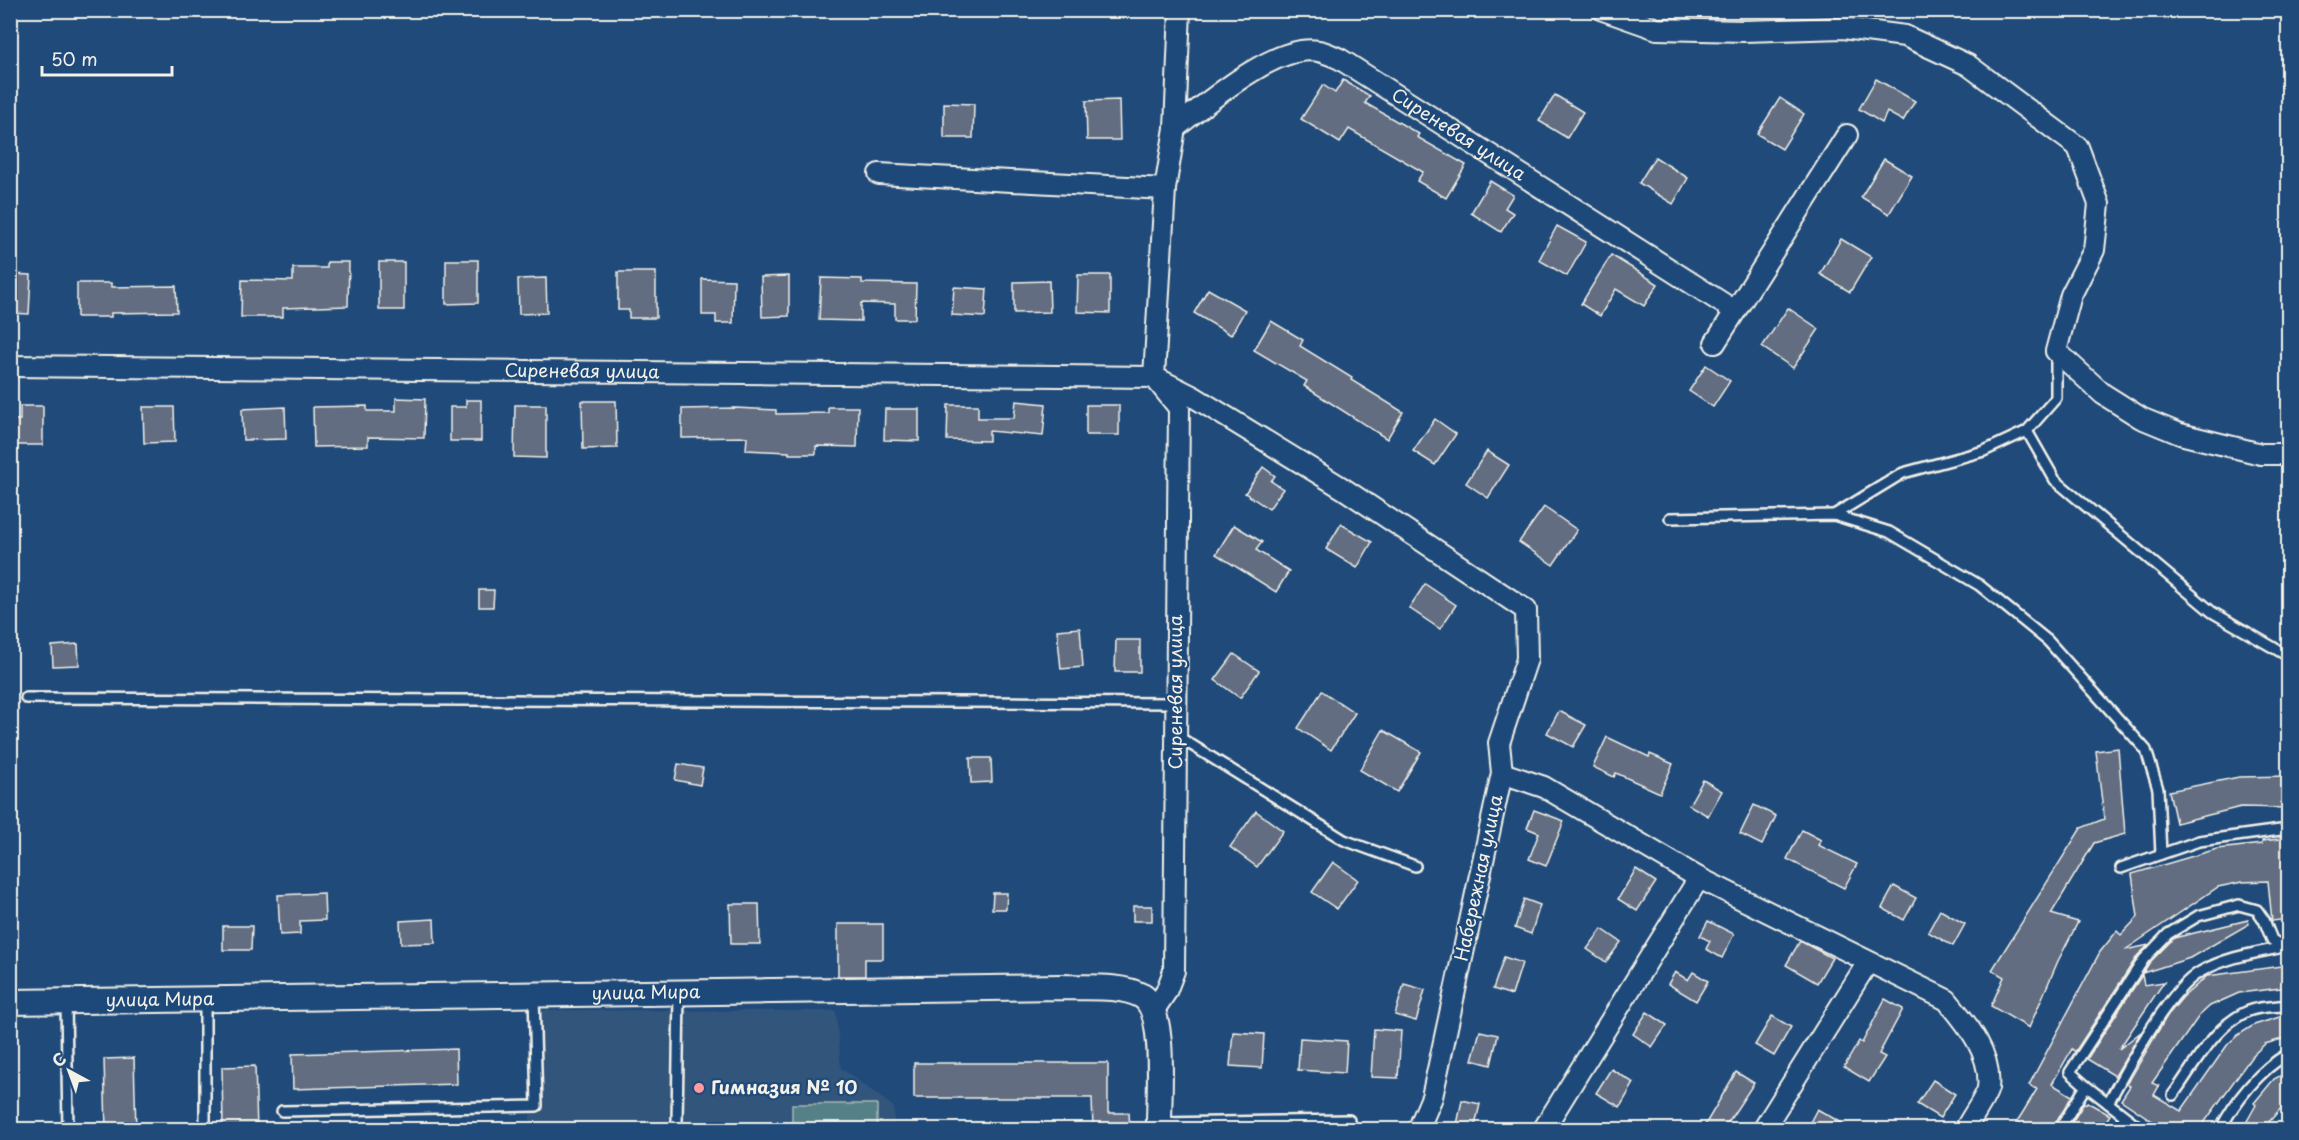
<svg xmlns="http://www.w3.org/2000/svg" width="2299" height="1140" viewBox="0 0 2299 1140" font-family="'Playpen Sans',sans-serif">
<style>
.built{fill:#33547c}
.green{fill:#568087;stroke:#a5b8b8;stroke-width:1.5}
.building{fill:#626d81;stroke:#f4f1e8;stroke-width:1.5}
.lines{fill:none;stroke-linecap:round;stroke-linejoin:round}
.service-casing{stroke:#f4f1e8;stroke-width:14}
.minor-casing{stroke:#f4f1e8;stroke-width:24}
.tertiary-casing{stroke:#f4f1e8;stroke-width:28}
.service{stroke:#1f4a7a;stroke-width:9}
.minor{stroke:#1f4a7a;stroke-width:20}
.tertiary{stroke:#1f4a7a;stroke-width:24}
.poi-dot{fill:#ff9aa2;stroke:#1f4a7a;stroke-width:2}
.labels{text-anchor:middle;stroke-width:4.5;stroke-linejoin:round;paint-order:stroke}
.street-label{font-size:18px;fill:#f4f1e8;stroke:#1f4a7a}
.poi-label{font-size:18px;font-weight:bold;fill:#f4f1e8;stroke:#1f4a7a;text-anchor:start}
</style>
<rect width="100%" height="100%" fill="#1f4a7a"/>
<filter id="ink" filterUnits="userSpaceOnUse"><feTurbulence type="fractalNoise" baseFrequency=".0167" numOctaves="2"/><feDisplacementMap in="SourceGraphic" scale="12" xChannelSelector="R" yChannelSelector="G"/><feConvolveMatrix kernelMatrix="1 2 1 2 8 2 1 2 1" color-interpolation-filters="sRGB"/></filter>
<g filter="url(#ink)">
<polygon class="built" points="537,1010 836,1011 841,1068 894,1107 894,1129 529,1130"/>
<rect class="green" x="792" y="1104" width="85" height="25"/>
<g class="building">
<polygon points="1876,79 1915,101 1903,121 1887,112 1882,123 1859,109"/>
<polygon points="1343,80 1370,96 1365,103 1419,134 1417,137 1466,165 1446,198 1417,181 1423,172 1349,129 1340,143 1301,119 1323,85 1335,93"/>
<polygon points="1555,95 1583,112 1567,138 1539,121"/>
<polygon points="1780,98 1804,114 1782,149 1757,134"/>
<polygon points="1119,100 1120,140 1087,140 1086,101"/>
<polygon points="944,103 974,104 973,138 944,138"/>
<polygon points="1655,157 1688,178 1673,204 1639,183"/>
<polygon points="1884,159 1912,176 1889,214 1861,197"/>
<polygon points="1490,181 1513,195 1505,208 1513,213 1501,232 1471,213"/>
<polygon points="1557,226 1586,242 1567,276 1539,260"/>
<polygon points="1841,239 1871,257 1850,292 1820,274"/>
<polygon points="1611,255 1658,284 1644,306 1616,289 1600,316 1581,304"/>
<polygon points="446,260 478,260 478,303 446,304"/>
<polygon points="327,262 349,262 348,306 283,308 283,317 241,317 242,280 293,281 293,268 327,268"/>
<rect x="379" y="262" width="25" height="48"/>
<polygon points="618,272 656,272 656,318 629,318 629,310 618,310"/>
<polygon points="10,274 31,275 29,314 10,313"/>
<polygon points="1078,275 1110,275 1110,313 1077,312"/>
<polygon points="789,276 789,316 762,317 761,277"/>
<polygon points="546,278 547,313 519,314 518,279"/>
<polygon points="821,278 862,279 862,283 916,284 915,319 895,319 895,304 861,303 861,321 819,320"/>
<polygon points="702,279 734,280 733,323 716,323 716,315 702,315"/>
<polygon points="1049,281 1050,312 1014,313 1014,282"/>
<polygon points="77,283 111,283 111,287 176,286 177,312 111,313 111,317 77,317"/>
<polygon points="954,287 987,289 985,317 952,315"/>
<polygon points="1208,289 1245,310 1231,335 1194,313"/>
<polygon points="1788,308 1819,329 1793,368 1762,347"/>
<polygon points="1271,321 1303,340 1300,346 1352,378 1351,380 1403,412 1387,439 1304,386 1307,381 1254,350"/>
<polygon points="1706,365 1730,381 1713,407 1689,391"/>
<polygon points="396,398 425,399 424,438 368,437 368,446 314,447 313,407 367,406 367,411 396,411"/>
<polygon points="466,400 481,400 481,441 450,441 450,407 466,407"/>
<polygon points="582,401 616,401 617,448 583,449"/>
<polygon points="1016,401 1046,404 1043,436 989,431 989,441 947,440 948,405 978,405 978,418 1014,418"/>
<polygon points="515,405 546,405 546,458 514,457"/>
<rect x="1086" y="405" width="33" height="30"/>
<polygon points="20,406 43,406 43,445 10,445 10,420 20,420"/>
<polygon points="143,407 174,407 175,442 144,443"/>
<polygon points="285,407 286,439 243,440 242,409"/>
<polygon points="828,407 858,407 857,447 816,446 816,454 789,454 789,452 746,450 747,437 682,438 682,409 735,408 776,410 776,414 828,413"/>
<polygon points="885,409 919,409 919,441 884,440"/>
<polygon points="1435,419 1456,434 1435,465 1413,451"/>
<polygon points="1487,451 1509,465 1488,498 1466,483"/>
<polygon points="1263,467 1275,476 1271,481 1283,489 1269,509 1245,493"/>
<polygon points="1544,507 1577,530 1553,565 1519,542"/>
<polygon points="1341,524 1372,542 1357,568 1326,549"/>
<polygon points="1234,525 1262,542 1256,550 1289,571 1276,592 1216,554"/>
<polygon points="1425,584 1456,605 1440,629 1409,608"/>
<polygon points="479,590 494,590 493,607 479,607"/>
<polygon points="1080,628 1083,667 1061,669 1057,630"/>
<polygon points="1116,640 1140,640 1140,672 1115,672"/>
<polygon points="78,644 79,665 53,666 52,646"/>
<polygon points="1234,654 1259,671 1240,698 1215,680"/>
<polygon points="1322,691 1355,713 1331,750 1298,728"/>
<polygon points="1559,711 1586,725 1573,747 1547,733"/>
<polygon points="1383,730 1421,752 1397,792 1360,770"/>
<polygon points="1607,737 1649,757 1650,754 1673,764 1660,793 1616,773 1614,777 1593,767"/>
<polygon points="2118,748 2125,834 2094,843 2051,914 2078,922 2058,961 2029,1028 1991,1006 2004,977 1992,970 2081,828 2104,819 2096,751"/>
<polygon points="970,758 991,758 992,782 971,783"/>
<polygon points="678,764 703,768 700,785 675,780"/>
<polygon points="2289,776 2289,808 2241,807 2176,823 2169,791 2239,777"/>
<polygon points="1703,780 1722,791 1708,816 1689,805"/>
<polygon points="1754,805 1776,816 1762,845 1740,834"/>
<polygon points="1534,810 1564,821 1546,866 1529,859 1539,833 1527,828"/>
<polygon points="1256,811 1283,831 1257,867 1230,847"/>
<polygon points="1802,830 1821,840 1818,845 1857,864 1844,888 1787,859"/>
<polygon points="2289,838 2289,919 2272,921 2268,881 2242,882 2218,887 2125,950 2149,945 2138,955 2075,1052 2072,1049 2052,1084 2072,1096 2052,1130 2012,1130 2037,1089 2029,1085 2100,952 2117,931 2121,935 2138,917 2132,874 2217,849 2262,844 2262,841"/>
<polygon points="1333,862 1358,880 1337,909 1312,892"/>
<polygon points="1636,869 1656,882 1637,911 1618,899"/>
<polygon points="1894,886 1916,898 1904,920 1882,908"/>
<polygon points="324,893 325,920 300,921 300,934 280,935 278,895"/>
<polygon points="993,893 1007,893 1006,909 992,909"/>
<polygon points="1524,899 1540,905 1531,934 1515,928"/>
<polygon points="730,904 759,904 760,944 731,944"/>
<rect x="1133" y="906" width="19" height="15"/>
<polygon points="1940,910 1965,924 1953,946 1928,932"/>
<polygon points="434,919 435,943 401,944 400,921"/>
<polygon points="2248,920 2249,924 2190,958 2143,973 2149,963 2174,938"/>
<polygon points="1708,921 1734,934 1722,958 1706,949 1710,941 1700,936"/>
<polygon points="838,924 883,924 883,959 865,959 865,976 838,976"/>
<polygon points="223,926 252,926 251,950 223,950"/>
<polygon points="1602,929 1621,942 1606,962 1587,949"/>
<polygon points="1800,941 1832,958 1817,983 1786,965"/>
<polygon points="1504,957 1522,963 1512,995 1493,989"/>
<polygon points="2289,965 2289,987 2239,993 2210,1006 2199,1016 2152,1083 2159,1086 2154,1095 2181,1111 2228,1044 2238,1035 2254,1025 2286,1015 2289,1037 2265,1044 2252,1056 2199,1130 2166,1130 2121,1100 2130,1086 2127,1084 2167,1016 2183,997 2207,976"/>
<polygon points="1675,972 1688,980 1693,972 1708,981 1696,1001 1668,984"/>
<polygon points="2142,975 2144,985 2164,982 2119,1049 2141,1032 2115,1076 2087,1059"/>
<polygon points="1404,984 1425,990 1416,1021 1395,1015"/>
<polygon points="1885,999 1903,1009 1879,1054 1885,1057 1869,1082 1844,1067 1859,1041 1862,1043"/>
<polygon points="1647,1012 1667,1025 1652,1047 1633,1034"/>
<polygon points="1772,1016 1791,1027 1774,1056 1755,1045"/>
<polygon points="1374,1029 1401,1031 1398,1078 1371,1077"/>
<polygon points="1480,1031 1498,1035 1491,1065 1472,1060"/>
<polygon points="1233,1032 1264,1034 1262,1068 1230,1066"/>
<polygon points="1300,1038 1347,1041 1345,1073 1298,1070"/>
<polygon points="456,1049 457,1084 293,1089 292,1054"/>
<polygon points="134,1058 136,1130 106,1130 104,1059"/>
<polygon points="914,1063 1108,1063 1108,1113 1129,1113 1130,1130 1093,1130 1092,1098 914,1098"/>
<polygon points="255,1066 257,1130 223,1130 222,1067"/>
<polygon points="1611,1069 1634,1083 1620,1107 1596,1093"/>
<polygon points="2289,1071 2289,1099 2262,1130 2242,1130 2256,1105 2254,1103 2274,1079"/>
<polygon points="1736,1072 1754,1083 1723,1130 1702,1130"/>
<polygon points="1933,1080 1955,1094 1940,1118 1917,1104"/>
<polygon points="1462,1100 1480,1104 1474,1130 1456,1130"/>
<polygon points="2087,1102 2110,1115 2100,1130 2067,1130 2084,1103 2086,1104"/>
<polygon points="1817,1109 1854,1130 1806,1130"/>
</g>
<g class="lines">
<defs>
<g id="service">
<polyline points="2027,431 2055,480 2212,612 2288,656"/>
<polyline points="1834,515 1903,473 1984,451 2027,431 2056,398 2056,353"/>
<polyline points="1670,518 1834,515 1889,532 1979,585 2048,641 2146,750 2158,789 2161,854"/>
<polyline points="26,698 1176,703"/>
<polyline points="1177,736 1344,840 1415,866"/>
<polyline points="2121,868 2199,841 2288,829"/>
<polyline points="205,999 205,1130"/>
<polyline points="66,1001 68,1130"/>
<polyline points="2086,1086 2143,1130"/>
<path d="M2173,1095C2195,1065 2215,1023 2251,1010C2263,1006 2277,1007 2288,1005"/>
<path d="M2108,1103C2127,1069 2168,990 2200,972C2226,957 2255,953 2284,947"/>
<polyline points="282,1111 537,1106 534,995"/>
<polyline points="677,1123 679,993"/>
<polyline points="1160,1123 1349,1120"/>
<polyline points="2059,1130 2086,1086 2070,1072 2144,959 2168,934 2198,916 2239,905 2257,910 2264,920 2272,940 2284,947 2288,947"/>
<polyline points="2117,1130 2125,1117"/>
<path d="M2220,1130C2235,1101 2260,1069 2288,1054"/>
</g>
<g id="minor">
<polyline points="1180,10 1175,128 1165,189 1154,377 1194,397 1344,489 1526,610 1527,659 1499,743 1502,773 1432,1097 1418,1130"/>
<polyline points="1603,10 1657,29 1744,31 1843,28 1905,36 1968,65 2078,147 2099,204 2094,250 2071,295 2056,351 2103,394 2141,418 2180,434 2261,454 2288,454"/>
<path id="s1" d="M1175,128C1207,103 1276,43 1318,51C1325,52 1333,56 1340,59L1735,311"/>
<polyline points="879,174 1165,189"/>
<polyline points="1715,343 1847,135"/>
<path id="s2" d="M10,366L1154,377L1179,408L1174,971L1166,992L1154,1010"/>
<path d="M1502,773L1544,787L1699,878L1947,1000C1968,1025 1992,1054 1988,1088C1986,1098 1970,1119 1965,1130"/>
<polyline points="1543,1130 1699,878"/>
<polyline points="1763,1130 1868,962"/>
</g>
<g id="tertiary">
<path id="s3" d="M10,1002L1061,987C1086,988 1120,984 1142,996C1168,1011 1158,1102 1159,1130"/>
</g>
</defs>
<use href="#service" class="service-casing"/>
<use href="#minor" class="minor-casing"/>
<use href="#tertiary" class="tertiary-casing"/>
<use href="#service" class="service"/>
<use href="#minor" class="minor"/>
<use href="#tertiary" class="tertiary"/>
</g>
</g>
<circle class="poi-dot" cx="699" cy="1088" r="6"/>
<g class="labels">
<g class="street-label">
<text dy="6" stroke="none"><textPath href="#s1" startOffset="330">Сиреневая улица</textPath></text>
<text dy="6" stroke="none"><textPath href="#s2" startOffset="572">Сиреневая улица</textPath></text>
<text transform="translate(1176 692) rotate(-90)" y="6">Сиреневая улица</text>
<text transform="translate(1479 878) rotate(-78)" y="6">Набережная улица</text>
<text dy="6" stroke="none"><textPath href="#s3" startOffset="636">улица Мира</textPath></text>
<text dy="6" stroke="none"><textPath href="#s3" startOffset="150">улица Мира</textPath></text>
</g>
<g class="poi-label">
<text x="711" y="1094">Гимназия № 10</text>
</g>
</g>
<rect width="2299" height="1140" fill="none" stroke="#1f4a7a" stroke-width="36"/>
<rect x="18" y="18" width="2263" height="1104" fill="none" stroke="#f4f1e8" stroke-width="2" filter="url(#ink)"/>
<g transform="translate(69 1071) rotate(319)" stroke="#1f4a7a" stroke-width="4.5" paint-order="stroke">
<path d="M0-4.5L10 22L0 15L-10 22Z" fill="#f4f1e8"/>
<text y="-9" font-size="16" font-weight="bold" text-anchor="middle" fill="#f4f1e8">С</text>
</g>
<path d="M42 66v9h130v-9" fill="none" stroke="#f4f1e8" stroke-width="3"/>
<text x="51" y="66" font-size="18" fill="#f4f1e8" stroke="#1f4a7a" stroke-width="4.5" paint-order="stroke">50 m</text>
</svg>
